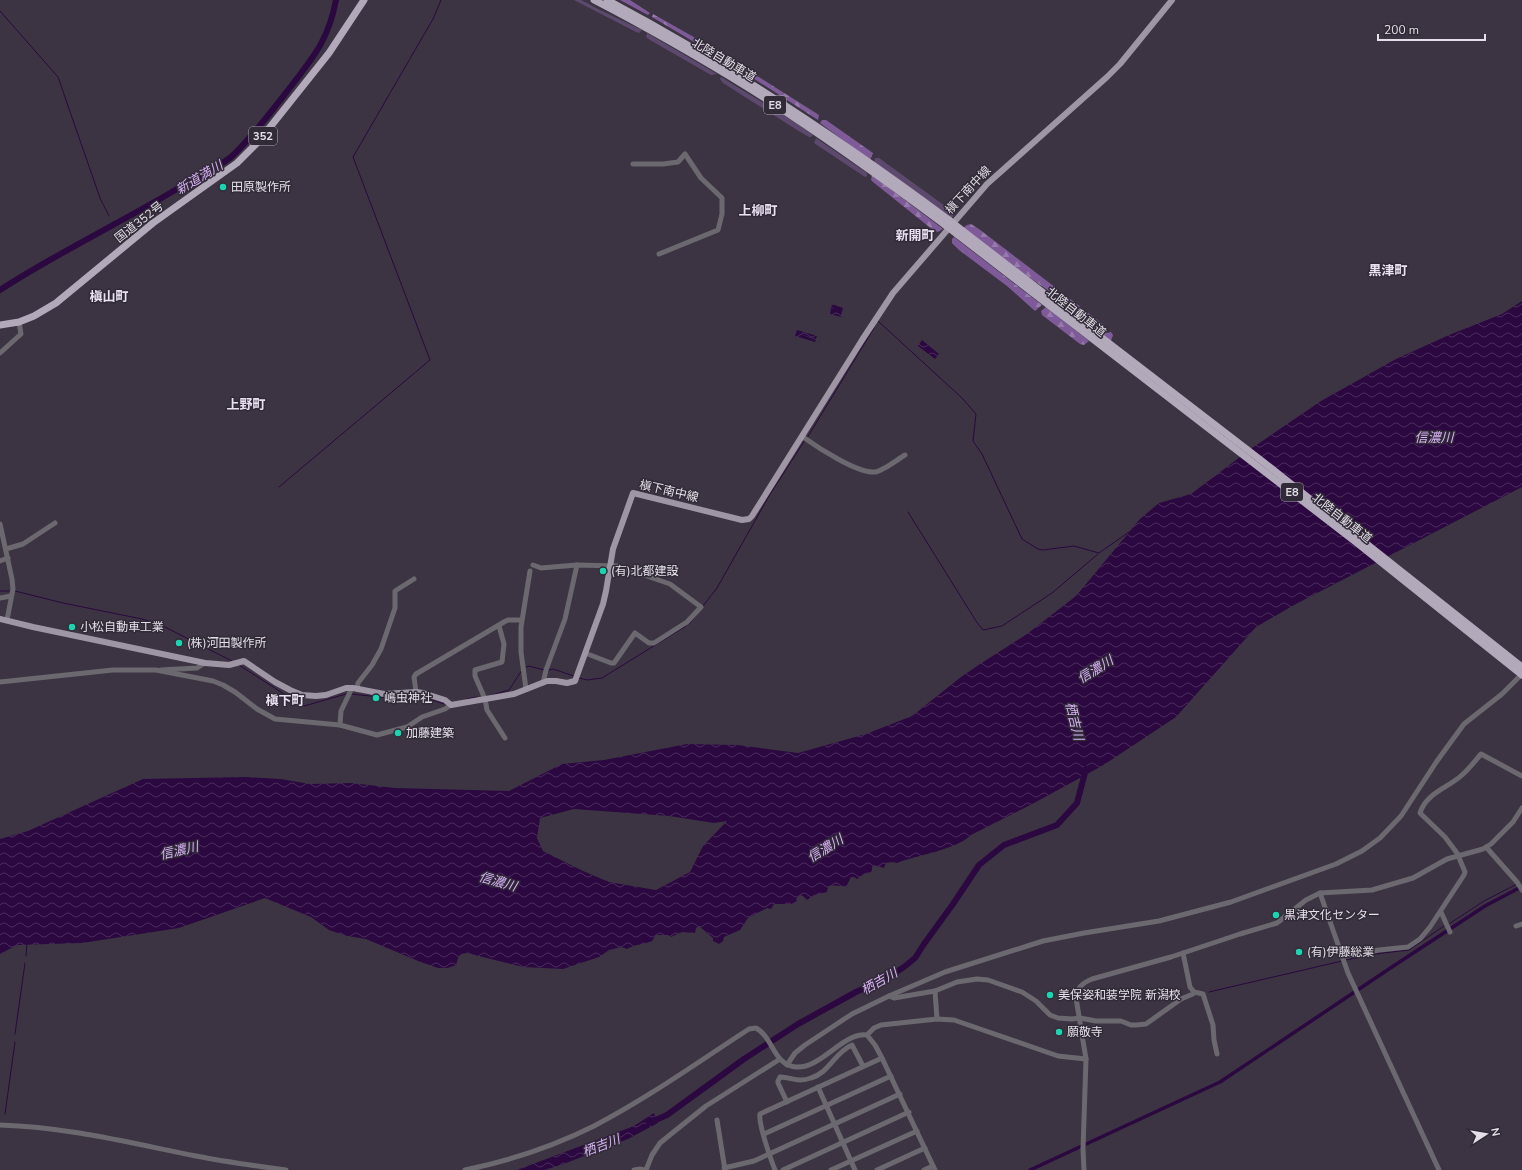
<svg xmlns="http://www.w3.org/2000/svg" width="1522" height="1170" viewBox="0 0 1522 1170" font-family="'Nunito Sans','Noto Sans JP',sans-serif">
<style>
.green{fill:#5d496d}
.forest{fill:url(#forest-firs)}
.water{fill:url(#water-waves);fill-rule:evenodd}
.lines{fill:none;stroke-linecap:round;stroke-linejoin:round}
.stream{stroke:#2b0840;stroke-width:1}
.canal{stroke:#2b0840;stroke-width:3.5}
.river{stroke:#2b0840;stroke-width:6}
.minor{stroke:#6b686f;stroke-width:5}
.major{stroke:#9e96a5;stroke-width:6}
.highway{stroke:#b2a9ba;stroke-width:7}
.highway-bridge{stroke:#b2a9ba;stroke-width:7}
.poi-dot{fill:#1bd5b1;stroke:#312a37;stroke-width:1.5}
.labels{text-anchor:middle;stroke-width:3;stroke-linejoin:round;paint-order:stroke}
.shield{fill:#312a37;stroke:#aea9b3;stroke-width:1}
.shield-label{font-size:11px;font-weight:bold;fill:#e4dfe8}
.street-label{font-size:12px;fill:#e4dfe8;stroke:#312a37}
.poi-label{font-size:12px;fill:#e4dfe8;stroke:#312a37;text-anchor:start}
.water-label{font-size:13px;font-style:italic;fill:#d9b2f8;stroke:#312a37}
.neighbourhood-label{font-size:13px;font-weight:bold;fill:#e9e0f2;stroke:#312a37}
</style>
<defs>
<pattern id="forest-firs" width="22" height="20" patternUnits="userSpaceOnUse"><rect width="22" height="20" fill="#7e5b98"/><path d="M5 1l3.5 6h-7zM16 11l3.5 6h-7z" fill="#967aab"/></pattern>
<pattern id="water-waves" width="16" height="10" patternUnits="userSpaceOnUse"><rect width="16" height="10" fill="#2b0840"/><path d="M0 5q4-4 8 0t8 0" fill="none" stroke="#4a2c5c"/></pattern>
</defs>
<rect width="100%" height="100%" fill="#3c3442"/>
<g class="green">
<polygon points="574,0 581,0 600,10 642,30 639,33 636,32"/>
<polygon points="647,33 717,74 711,75 650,40 646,37"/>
<polygon points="721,77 795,122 813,135 811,137 809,137 797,130 723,83 720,79"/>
<polygon points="816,138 867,173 867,176 865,177 814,143"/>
<polygon points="875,158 879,158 952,211 954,215 951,219 874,162"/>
</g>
<g class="forest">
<polygon points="620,0 630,0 650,13 648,15"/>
<polygon points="653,14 722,53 721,58 652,17"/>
<polygon points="727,57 819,115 818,120 725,60"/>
<polygon points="822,120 826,120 873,153 870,160 820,123"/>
<polygon points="872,175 943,229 938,232 933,230 873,182 871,180"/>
<polygon points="971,224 979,229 1056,288 1053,291 1052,290 1049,291 1010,264 963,228 967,225"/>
<polygon points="954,237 1042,305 1035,311 1007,286 959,250 952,243 952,239"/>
<polygon points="1060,294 1065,295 1104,325 1105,328 1103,330 1107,333 1111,332 1113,335 1111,341 1057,297"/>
<polygon points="1046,307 1089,341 1084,345 1080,344 1042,315 1041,311"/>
</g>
<g class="water">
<path d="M1522,301V487L1294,605L1256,627L1176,717L1102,766L1034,803L971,835C956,850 917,855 897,863L892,862L886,863L884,868L874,865L872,867V871L867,874L865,873L857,879L854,877H851L846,887C839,886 834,884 828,887L827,892L814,895L807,900L803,896L800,895L796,899L797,901L791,904H774L771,909L767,908L748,918L740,930L724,937L723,941L719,944L713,941V938L699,926L696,928L695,933L682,932L671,937L668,935H656L652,941C643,945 635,944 627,949L621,947L609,950L599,957L563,969L523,967L467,953L461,954L458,958L456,965L448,968H438L418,961L366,939L347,936L329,930L311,917L265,898L179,928L82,943L17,945L0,954V839L28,831L143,779L245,777L281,779L310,784L351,783L395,788L509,791L562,764L604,760L687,744L738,745L798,753L866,734L912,716L961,677L980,664L1027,634L1076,596L1140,519L1159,503L1191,494L1252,448L1321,401L1396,359L1449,335L1502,314ZM574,809L669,816L714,823L727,821L703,846L690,872L656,890L609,882L583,871L543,851L537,838L540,818Z"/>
<polygon points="832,304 843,308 841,315 835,313 841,315 841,317 830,314 831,308 835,309 831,307"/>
<polygon points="797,330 817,336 816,339 797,333 816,340 815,342 795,336"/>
<polygon points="922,340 939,354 935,359 918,346"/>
<polygon points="654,1113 658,1123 628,1139 561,1165 544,1170 517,1170 634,1126"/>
</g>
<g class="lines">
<g class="stream">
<polyline points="0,11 58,77 100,198 109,216"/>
<polyline points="113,222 114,225"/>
<polyline points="878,321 962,398 976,414 973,441 982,454 1022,539 1038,549 1043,550 1074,546 1099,553 1129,532"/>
<polyline points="807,438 874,328"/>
<polyline points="279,487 430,360 353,157 433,19 441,0"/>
<polyline points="908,512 976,621 983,630 1002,626 1052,593 1098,554"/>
<polyline points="0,591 11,591"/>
<polyline points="15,591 63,603 142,619 159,624 232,661"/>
<polyline points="703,606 717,588 769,496 805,440"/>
<polyline points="689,624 695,617"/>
<polyline points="239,665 301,705 304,706 346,694"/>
<polyline points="526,667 529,666 544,670"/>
<polyline points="549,670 553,669 574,676"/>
<polyline points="579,678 587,680 602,678 686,626"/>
<polyline points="351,694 389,698 420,696 444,704"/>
<polyline points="492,695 509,690 522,670"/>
<polyline points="467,699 477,697"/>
<polyline points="1449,924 1484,901 1517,884"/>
<polyline points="26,956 27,944"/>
<polyline points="1346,960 1375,954 1409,950 1444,926"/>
<polyline points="1209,992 1342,961"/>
<polyline points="15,1034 25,963"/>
<polyline points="5,1114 15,1042"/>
</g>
<polyline class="canal" points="1030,1170 1220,1082 1398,963 1485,906 1521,887"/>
<g class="river">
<path d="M0,290C57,253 118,224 177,189C195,179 214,170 231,157C238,151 244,144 250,137C265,120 278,103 292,85C315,55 329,38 336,0"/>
<polyline points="649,1123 667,1115 744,1059 798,1024 856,992 890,976 904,967 915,958 924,944 953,904 979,865 1004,845 1057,825 1077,803 1086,769"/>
</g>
<g class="minor">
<polyline points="633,164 663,164 678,162 685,154 701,178 722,198 722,214 718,230 659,254"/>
<polyline points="0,353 21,334 19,322"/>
<path d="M803,437C817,447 858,474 875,472C883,471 898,459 905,455"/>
<polyline points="0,524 12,579 13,589 7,620"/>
<polyline points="6,549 23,544 55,523"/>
<polyline points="0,561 8,558"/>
<polyline points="533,565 541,568 577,565 618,566 670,584 701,607 687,622 654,643 649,643 635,633 614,663 611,663 585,653"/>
<polyline points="0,598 11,596"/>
<polyline points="499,626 504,644 502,662 475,670 475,676 485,699 487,710 505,738"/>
<polyline points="161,670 197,668 205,663"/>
<polyline points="0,682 113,670 156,670 213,681 223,685 235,692 257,709 275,719 340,725 377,735 407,727 422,717 445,709 451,705"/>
<polyline points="543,683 546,670 565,619 577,565"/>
<polyline points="357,689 358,683 372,665 381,649 395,608 395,591 414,579"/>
<polyline points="526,689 521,652 521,627 530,571"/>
<polyline points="416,692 414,677 416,674 504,622 508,620 521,620"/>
<polyline points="340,725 341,711 352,688"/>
<polyline points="1486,847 1517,882 1522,890"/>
<polyline points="1320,893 1348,973 1439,1170"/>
<polyline points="1441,912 1450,932"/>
<polyline points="1516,926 1522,924"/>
<polyline points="1183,953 1190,987 1194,992 1203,994 1213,1025 1214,1040 1217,1054"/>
<path d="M1342,957L1379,950L1408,947L1420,939L1430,927L1464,875L1465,872L1457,853L1445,837L1420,813C1426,793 1448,788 1462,775C1469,769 1475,761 1481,754L1522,776"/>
<polyline points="935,991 937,1019"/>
<polyline points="889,996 894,998 935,991 957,982 977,979 988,980 1022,992 1036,1001 1050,1015 1058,1018 1072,1019 1080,1018 1096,1021 1121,1021 1131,1025 1136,1025 1146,1024 1181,999 1193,994 1194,992"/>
<polyline points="867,1035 874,1028 881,1025 937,1019 954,1020 1058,1056 1086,1059"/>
<polyline points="787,1065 795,1053 805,1045 852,1014 889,996 945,972 1043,941 1084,933 1159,921 1231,902 1336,864 1362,851 1380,838 1401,816 1437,761 1464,724 1502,694 1522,674"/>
<polyline points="818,1087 855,1170"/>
<path d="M787,1102L778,1083V1081L780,1077C792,1077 797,1083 811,1078C829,1073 835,1052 852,1045L863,1066"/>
<polyline points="717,1120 725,1170"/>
<path d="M0,1125C67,1127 130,1143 196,1156C226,1162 256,1166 286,1170"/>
<polyline points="764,1134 891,1076"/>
<polyline points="724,1168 754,1161 900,1094"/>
<path d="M465,1170C509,1161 554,1146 594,1126C648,1098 698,1062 749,1029L756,1028C773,1037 774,1066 796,1067C821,1069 843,1032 867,1035L875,1045L882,1058L935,1170"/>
<polyline points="634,1170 640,1169 644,1170"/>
<polyline points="646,1170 652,1155 660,1143 676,1130 706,1106 780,1059"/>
<path d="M775,1170C771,1160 758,1123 760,1114L882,1058"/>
<polyline points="783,1170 909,1112"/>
<polyline points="831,1170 917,1131"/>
<polyline points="877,1170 925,1148"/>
<polyline points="924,1170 933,1166"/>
<path d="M1084,1170L1083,1149L1086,1059L1076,998C1077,988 1082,983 1092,979L1171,957L1240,934L1277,923L1306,900L1320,893L1372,890L1413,878L1447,859L1483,849L1491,844L1513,822L1522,808"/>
</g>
<polyline class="major" points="0,619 33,627 205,663 229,665 244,661 275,682 290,690 302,695 316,696 326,695 346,688 353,688 384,694 416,692 423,693 445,700 451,705 514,694 547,681 556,681 567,683 575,681 603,604 606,591 613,549 633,493 742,520 749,519 752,516 862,340 893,293 987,184 1107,77 1120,64 1172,0"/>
<g class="highway">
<path d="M594,0C648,28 700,58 752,90C818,132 882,178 945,225"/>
<path d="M607,0C728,64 840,139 949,220"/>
<polyline points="963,231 1262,461 1522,667"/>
<polyline points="958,235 1357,543 1477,639"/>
<polyline points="0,325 19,322 34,316 56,303 153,223 237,163 259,141 329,53 364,0"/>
</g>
<g class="highway-bridge">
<polyline points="949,220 963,231"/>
<polyline points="945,225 958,235"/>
<polyline points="1477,639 1522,675"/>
</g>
</g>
<g class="poi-dot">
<circle cx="223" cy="187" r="4"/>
<circle cx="603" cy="571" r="4"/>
<circle cx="72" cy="627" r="4"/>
<circle cx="179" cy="643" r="4"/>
<circle cx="376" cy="698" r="4"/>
<circle cx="398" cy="733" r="4"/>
<circle cx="1276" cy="915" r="4"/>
<circle cx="1299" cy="952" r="4"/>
<circle cx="1050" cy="995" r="4"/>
<circle cx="1059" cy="1032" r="4"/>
</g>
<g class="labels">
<g class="shield">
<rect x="764" y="96" width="22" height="18" rx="3"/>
<rect x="249" y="127" width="28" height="18" rx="3"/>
<rect x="1281" y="483" width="22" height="18" rx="3"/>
</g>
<g class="shield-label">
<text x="775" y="109">E8</text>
<text x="263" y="140">352</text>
<text x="1292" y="496">E8</text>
</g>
<g class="street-label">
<text transform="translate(724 60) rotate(31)" y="4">北陸自動車道</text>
<text transform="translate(968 190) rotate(-47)" y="4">槇下南中線</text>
<text transform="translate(139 222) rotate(-38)" y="4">国道352号</text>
<text transform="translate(1076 312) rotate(38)" y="4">北陸自動車道</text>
<text transform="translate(669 491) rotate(13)" y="4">槇下南中線</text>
<text transform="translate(1342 518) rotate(38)" y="4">北陸自動車道</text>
</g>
<g class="poi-label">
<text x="231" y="191">田原製作所</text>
<text x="611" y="575">(有)北都建設</text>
<text x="80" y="631">小松自動車工業</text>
<text x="187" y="647">(株)河田製作所</text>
<text x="384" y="702">嶋虫神社</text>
<text x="406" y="737">加藤建築</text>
<text x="1284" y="919">黒津文化センター</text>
<text x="1307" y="956">(有)伊藤総業</text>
<text x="1058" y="999">美保姿和装学院 新潟校</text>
<text x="1067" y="1036">願敬寺</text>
</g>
<g class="water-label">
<text transform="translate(199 177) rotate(-31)" y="5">新道満川</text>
<text x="1434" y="442">信濃川</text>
<text transform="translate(1095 669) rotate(-32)" y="5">信濃川</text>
<text transform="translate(1075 721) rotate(76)" y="5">栖吉川</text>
<text transform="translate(825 848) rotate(-32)" y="5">信濃川</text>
<text transform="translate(179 850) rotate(-13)" y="5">信濃川</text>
<text transform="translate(498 881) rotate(16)" y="5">信濃川</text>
<text transform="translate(879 981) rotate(-30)" y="5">栖吉川</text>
<text transform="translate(601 1145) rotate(-21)" y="5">栖吉川</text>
</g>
<g class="neighbourhood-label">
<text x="758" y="215">上柳町</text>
<text x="915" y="240">新開町</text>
<text x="1388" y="275">黒津町</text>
<text x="109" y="301">槇山町</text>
<text x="246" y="409">上野町</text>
<text x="285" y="705">槇下町</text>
</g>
</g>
<g transform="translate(1486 1134) rotate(78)" stroke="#312a37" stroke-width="3" paint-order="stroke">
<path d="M0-3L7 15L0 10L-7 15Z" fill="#e4dfe8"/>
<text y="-6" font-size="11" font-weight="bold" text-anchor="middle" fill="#e4dfe8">N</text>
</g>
<path d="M1378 34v6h107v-6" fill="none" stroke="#e4dfe8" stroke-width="2"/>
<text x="1384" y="34" font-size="12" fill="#e4dfe8" stroke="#312a37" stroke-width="3" paint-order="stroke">200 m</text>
</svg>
